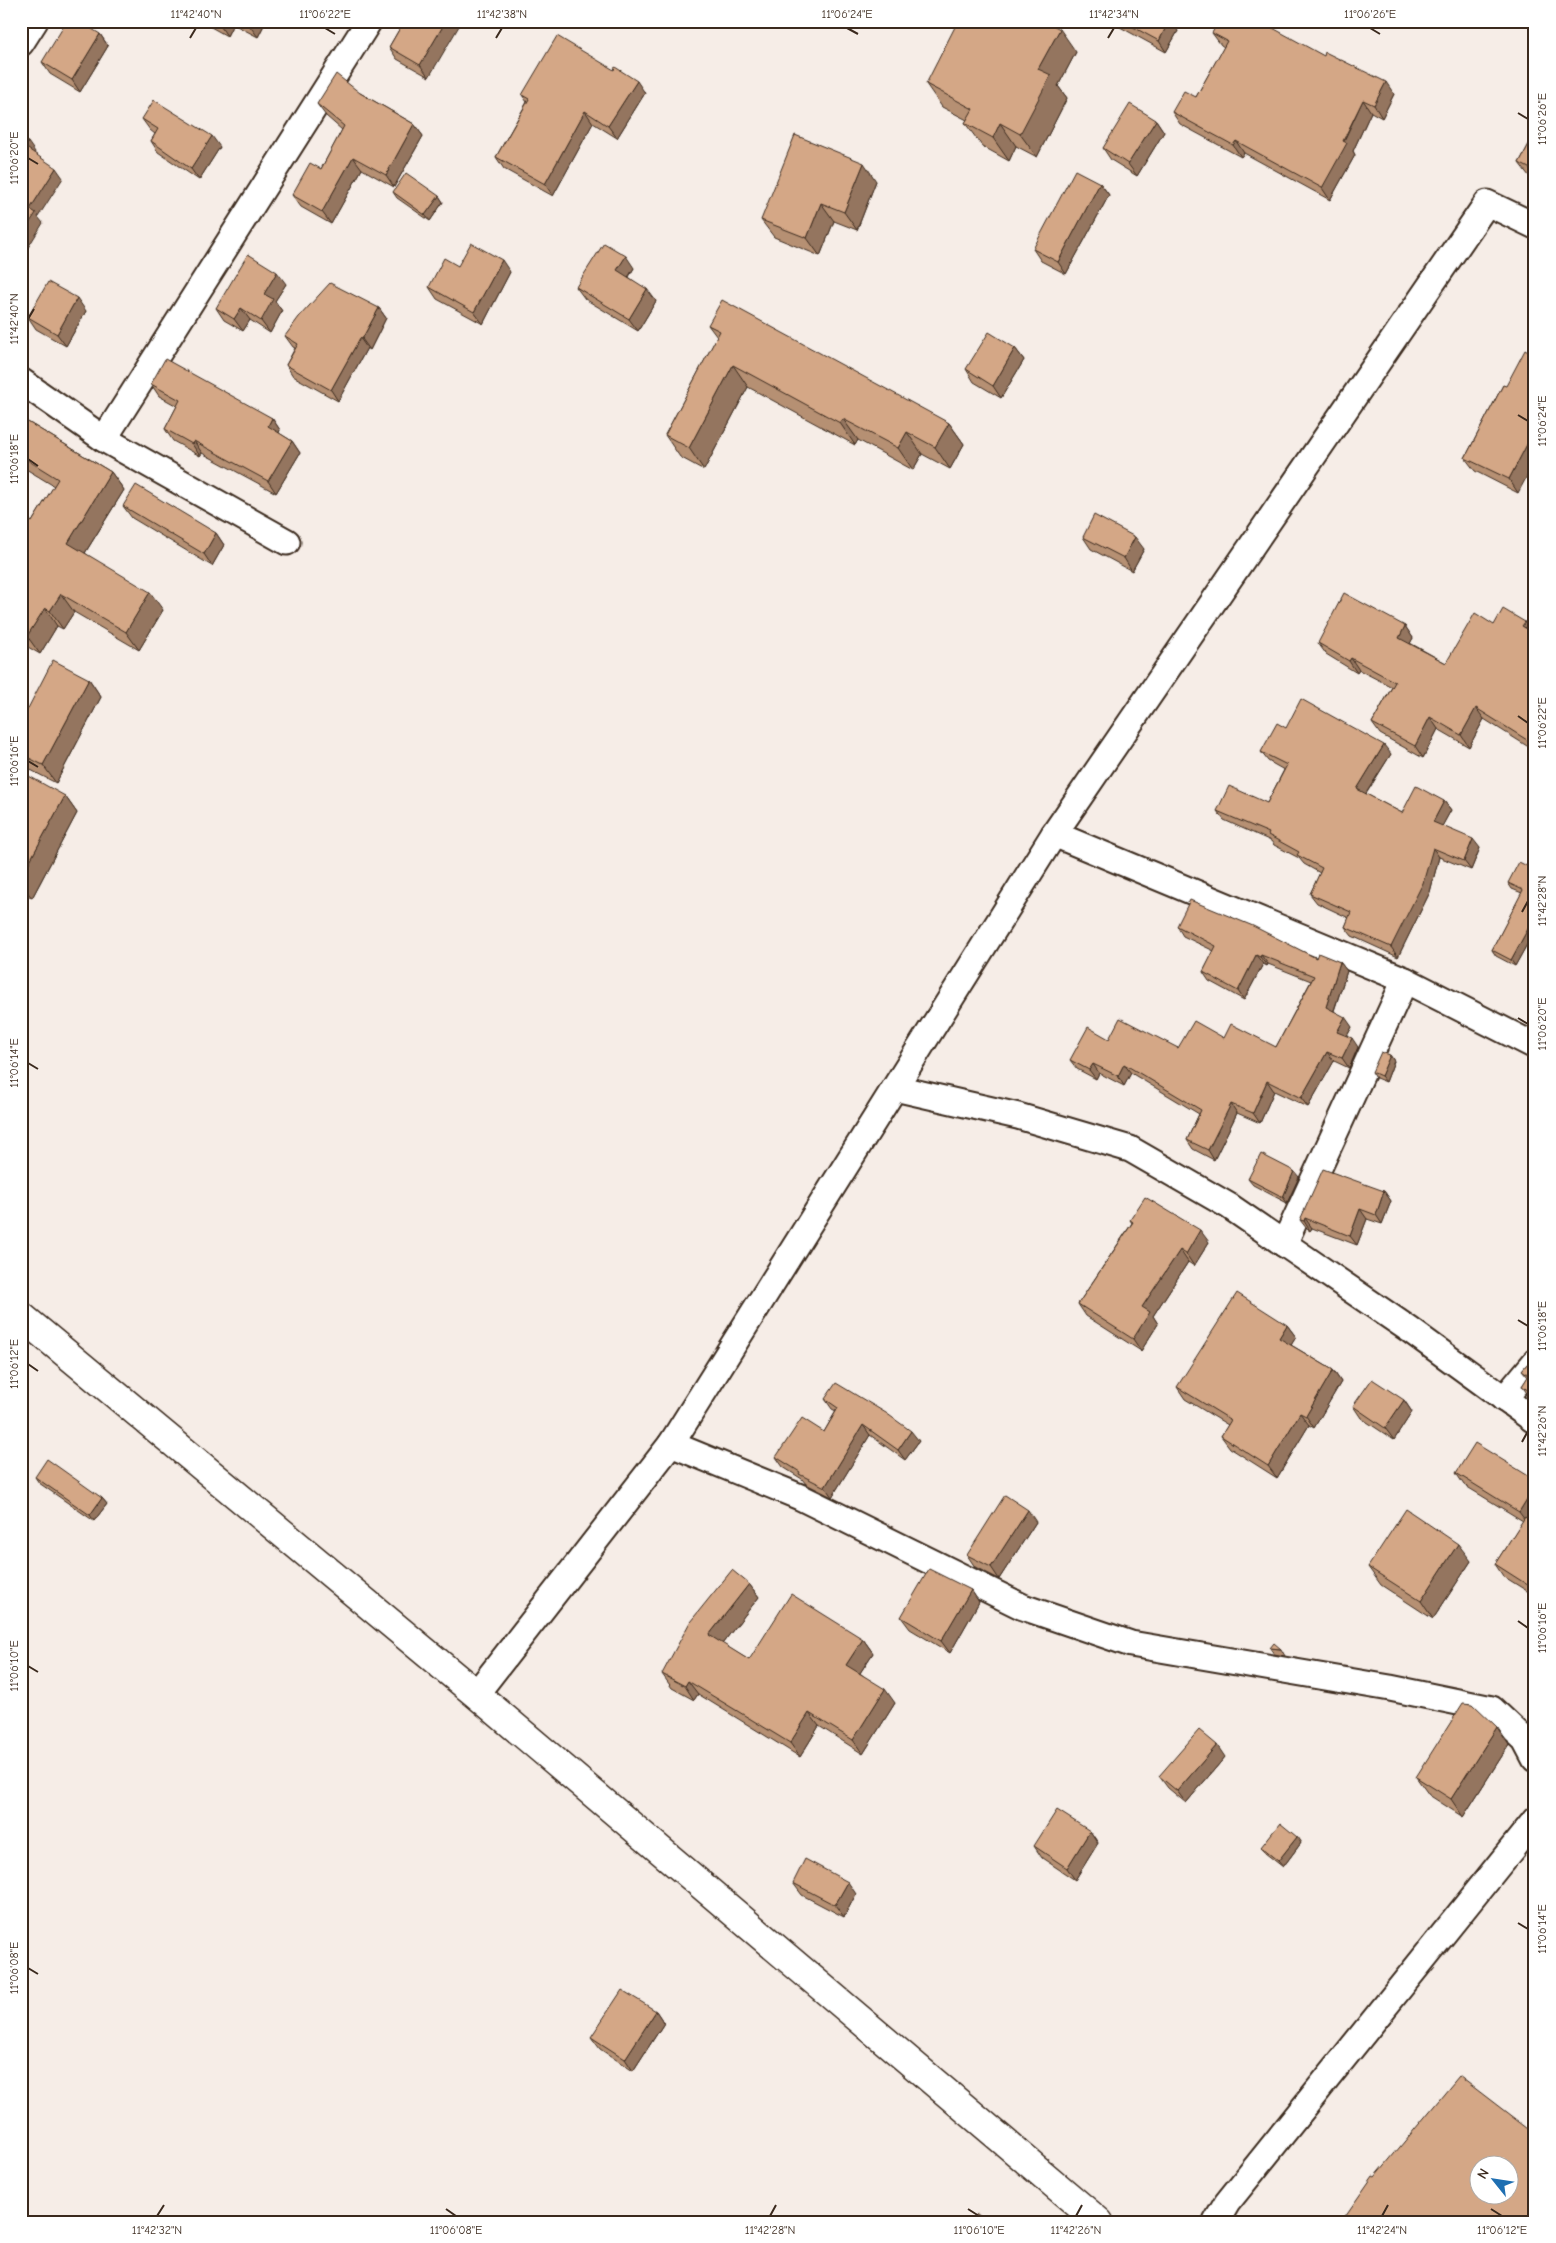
<svg xmlns="http://www.w3.org/2000/svg" width="1556" height="2243" viewBox="0 0 1556 2243" font-family="'Comic Neue',sans-serif">
<style>
.lines{fill:none;stroke-linecap:round;stroke-linejoin:round}
.minor-casing{stroke:#3b2a1e;stroke-width:29}
.primary-casing{stroke:#3b2a1e;stroke-width:31}
.minor{stroke:#fff;stroke-width:25}
.primary{stroke:#fff;stroke-width:28}
.wall{fill:#b69073;stroke:#3b2a1e}
.shaded-wall{fill:#94755e;stroke:#3b2a1e}
.building{fill:#d4a786;stroke:#3b2a1e;fill-rule:evenodd}
.ticks{fill:none;stroke:#3b2a1e;stroke-width:2}
.neatline{fill:none;stroke:#3b2a1e;stroke-width:2}
.ticks-label{font-size:12px;text-anchor:middle;fill:#3b2a1e}
</style>
<rect width="100%" height="100%" fill="#f6ede7"/>
<filter id="ink" filterUnits="userSpaceOnUse"><feTurbulence type="fractalNoise" baseFrequency=".02" numOctaves="2"/><feDisplacementMap in="SourceGraphic" scale="10" xChannelSelector="R" yChannelSelector="G"/><feConvolveMatrix kernelMatrix="1 2 1 2 8 2 1 2 1" color-interpolation-filters="sRGB"/></filter>
<g filter="url(#ink)">
<g class="lines">
<defs>
<g id="minor">
<polyline points="21,43 35,21"/>
<polyline points="21,381 104,439 287,542"/>
<polyline points="104,439 369,21"/>
<polyline points="1054,834 1405,980 1535,1046"/>
<polyline points="895,1088 1018,1116 1130,1149 1229,1206 1410,1330 1535,1421"/>
<polyline points="1284,1244 1405,980"/>
<polyline points="1504,1399 1535,1362"/>
<polyline points="671,1444 800,1497 1023,1607 1131,1644 1390,1688 1492,1709 1525,1740 1535,1759"/>
<polyline points="476,1694 671,1444 1054,834 1487,203 1535,226"/>
<polyline points="1216,2222 1227,2203 1535,1820"/>
</g>
<polyline id="primary" points="21,1316 476,1694 1099,2222"/>
</defs>
<use href="#minor" class="minor-casing"/>
<use href="#primary" class="primary-casing"/>
<use href="#minor" class="minor"/>
<use href="#primary" class="primary"/>
</g>
<g class="wall">
<polygon points="200,21 266,21 258,37 233,24 227,36"/>
<polygon points="404,21 429,77 397,59 389,47"/>
<polygon points="1109,21 1170,21 1178,31 1166,52"/>
<polygon points="1212,33 1394,94 1382,118 1371,112 1353,151 1355,155 1330,200 1244,153 1241,157 1180,124 1172,112 1196,97 1224,47 1221,45"/>
<polygon points="100,34 108,46 80,92 50,74 42,62"/>
<polygon points="1076,52 1058,86 1067,98 1037,157 1016,146 1009,161 982,146 965,123 967,120 942,107 926,84"/>
<polygon points="360,93 414,124 423,136 394,187 362,169 331,224 301,207 292,195 321,169 342,130 326,116 317,104"/>
<polygon points="645,93 617,138 593,123 553,196 504,169 496,157 527,102 522,95"/>
<polygon points="142,119 220,147 199,180 158,152 151,141 155,134 150,130"/>
<polygon points="1156,120 1164,132 1137,176 1111,160 1103,148"/>
<polygon points="1535,133 1535,180 1529,176 1519,163"/>
<polygon points="876,181 857,230 834,221 820,256 774,237 761,220"/>
<polygon points="1100,183 1109,195 1066,274 1041,261 1033,249"/>
<polygon points="393,192 439,196 443,202 430,221 397,198"/>
<polygon points="458,266 510,272 483,324 437,299 429,287"/>
<polygon points="634,268 629,277 656,301 638,331 585,299 576,287"/>
<polygon points="286,284 275,301 282,311 270,333 250,320 243,331 224,320 216,308"/>
<polygon points="379,308 386,318 370,350 367,348 338,401 293,376 286,365 295,348 293,347 285,336"/>
<polygon points="86,311 66,346 36,329 28,317"/>
<polygon points="708,325 949,423 964,444 950,469 922,454 913,470 858,440 855,445 748,387 704,470 680,457 665,435 717,337"/>
<polygon points="1015,348 1024,360 1001,398 974,382 966,369"/>
<polygon points="151,384 272,418 280,430 279,433 292,441 300,453 276,493 202,453 200,456 173,441 165,429 177,406 159,396"/>
<polygon points="1503,385 1518,493 1475,471 1465,458"/>
<polygon points="21,418 111,472 124,490 85,553 163,610 139,650 74,612 63,629 57,626 40,654 21,643 21,515 32,522 54,486 21,466"/>
<polygon points="123,506 216,533 224,545 212,566 132,518"/>
<polygon points="1083,537 1144,549 1132,571 1091,549"/>
<polygon points="1494,625 1532,632 1535,634 1535,751 1484,719 1469,747 1438,729 1423,758 1380,734 1372,723 1392,687 1359,670 1357,673 1326,654 1318,643 1405,626 1413,638 1410,643 1446,663"/>
<polygon points="89,679 101,697 56,783 21,765 21,722"/>
<polygon points="1286,728 1391,754 1366,794 1402,813 1444,801 1451,810 1442,826 1480,848 1471,870 1439,857 1430,892 1398,957 1352,936 1345,927 1349,918 1317,903 1310,894 1320,873 1304,864 1299,858 1274,845 1271,841 1224,820 1217,811 1267,803 1284,770 1268,761 1261,752"/>
<polygon points="21,785 65,796 77,813 32,898 21,893"/>
<polygon points="1535,870 1535,930 1515,966 1496,956 1492,950 1522,893 1512,889 1508,883"/>
<polygon points="1177,926 1316,958 1340,962 1347,971 1334,1011 1352,1027 1347,1036 1358,1047 1349,1068 1334,1061 1308,1107 1274,1091 1260,1123 1237,1113 1214,1160 1193,1149 1187,1140 1199,1114 1131,1073 1124,1086 1099,1073 1096,1079 1077,1069 1070,1060 1109,1039 1178,1048 1224,1038 1276,1047 1311,981 1268,964 1267,966 1263,964 1244,1000 1209,981 1203,972 1214,951 1183,936"/>
<polygon points="1390,1055 1394,1061 1386,1082 1376,1078 1372,1072"/>
<polygon points="1535,1135 1535,1155 1529,1147"/>
<polygon points="1299,1177 1287,1203 1253,1185 1248,1179"/>
<polygon points="1384,1191 1391,1201 1382,1224 1367,1219 1357,1245 1312,1228 1310,1231 1307,1229 1300,1220"/>
<polygon points="1130,1220 1209,1242 1194,1266 1188,1262 1153,1316 1158,1324 1141,1351 1086,1316 1078,1304 1132,1223"/>
<polygon points="1287,1325 1296,1337 1291,1345 1333,1370 1341,1382 1314,1428 1309,1425 1277,1478 1230,1448 1221,1436 1228,1425 1185,1399 1177,1387"/>
<polygon points="1535,1355 1535,1403 1533,1402 1522,1386 1528,1377 1522,1370"/>
<polygon points="825,1399 919,1441 905,1460 870,1435 832,1497 806,1484 802,1479 783,1467 776,1457 824,1432 836,1411 832,1409"/>
<polygon points="1404,1400 1412,1412 1394,1440 1361,1418 1353,1406"/>
<polygon points="1456,1473 1535,1480 1535,1512 1530,1520 1535,1524 1535,1596 1503,1576 1495,1564 1523,1521 1464,1485"/>
<polygon points="35,1477 102,1498 107,1504 94,1521 39,1483"/>
<polygon points="1036,1522 999,1579 975,1567 967,1555"/>
<polygon points="1471,1561 1433,1619 1381,1585 1368,1567"/>
<polygon points="749,1584 759,1597 722,1644 749,1660 863,1639 873,1653 860,1673 895,1703 863,1754 819,1726 800,1757 698,1694 694,1700 672,1688 662,1674"/>
<polygon points="971,1590 979,1602 950,1653 910,1629 901,1617"/>
<polygon points="1270,1648 1281,1649 1285,1656 1274,1654"/>
<polygon points="1497,1727 1509,1745 1463,1817 1429,1795 1416,1777"/>
<polygon points="1225,1757 1186,1803 1168,1788 1159,1776"/>
<polygon points="1090,1831 1098,1843 1075,1880 1042,1858 1034,1846"/>
<polygon points="1301,1843 1283,1867 1265,1853 1261,1847"/>
<polygon points="793,1883 856,1894 844,1917 802,1895"/>
<polygon points="656,2011 664,2023 633,2071 600,2049 591,2037"/>
</g>
<g class="shaded-wall">
<polygon points="220,21 232,21 233,24 227,36 219,24"/>
<polygon points="251,21 266,21 258,37 249,25"/>
<polygon points="446,21 462,21 429,77 420,65"/>
<polygon points="1169,21 1170,21 1178,31 1166,52 1159,41"/>
<polygon points="1060,29 1076,52 1058,86 1067,98 1037,157 1020,134 1038,69"/>
<polygon points="100,34 108,46 80,92 72,80"/>
<polygon points="637,81 645,93 617,138 608,126"/>
<polygon points="1386,82 1394,94 1382,118 1374,105"/>
<polygon points="1363,100 1371,112 1353,151 1355,155 1330,200 1322,188"/>
<polygon points="585,111 593,123 553,196 545,184"/>
<polygon points="1156,120 1164,132 1137,176 1128,164"/>
<polygon points="1000,123 1016,146 1009,161 993,138"/>
<polygon points="414,124 423,136 394,187 386,175"/>
<polygon points="212,136 220,147 199,180 191,169"/>
<polygon points="1236,141 1244,153 1241,157 1233,145"/>
<polygon points="28,142 35,152 32,158 25,147"/>
<polygon points="353,157 362,169 331,224 322,212"/>
<polygon points="864,163 876,181 857,230 844,212"/>
<polygon points="56,168 63,178 38,217 43,223 21,259 21,236 30,209"/>
<polygon points="1100,183 1109,195 1066,274 1058,262"/>
<polygon points="439,196 443,202 430,221 425,215"/>
<polygon points="821,203 834,221 820,256 807,238"/>
<polygon points="626,256 634,268 625,282 617,270"/>
<polygon points="502,260 510,272 483,324 474,312"/>
<polygon points="277,272 286,284 275,301 282,311 270,333 261,321 264,294"/>
<polygon points="647,289 656,301 638,331 629,319"/>
<polygon points="77,298 86,311 66,346 57,334"/>
<polygon points="241,308 250,320 243,331 234,319"/>
<polygon points="379,308 386,318 370,350 362,339"/>
<polygon points="360,338 367,348 338,401 331,390"/>
<polygon points="1015,348 1024,360 1001,398 993,386"/>
<polygon points="733,365 748,387 704,470 689,448"/>
<polygon points="272,418 280,430 276,438 268,426"/>
<polygon points="843,419 858,440 855,445 840,423"/>
<polygon points="949,423 964,444 950,469 935,447"/>
<polygon points="1535,429 1535,461 1518,493 1509,479"/>
<polygon points="907,432 922,454 913,470 898,448"/>
<polygon points="194,441 202,453 200,456 192,444"/>
<polygon points="292,441 300,453 276,493 268,481"/>
<polygon points="111,472 124,490 80,561 68,543"/>
<polygon points="216,533 224,545 212,566 204,554"/>
<polygon points="1135,537 1144,549 1132,571 1124,558"/>
<polygon points="150,592 163,610 139,650 126,632"/>
<polygon points="61,594 74,612 63,629 50,611"/>
<polygon points="45,608 57,626 40,654 27,636"/>
<polygon points="1525,622 1533,633 1522,626"/>
<polygon points="1405,626 1413,638 1407,649 1399,638"/>
<polygon points="1351,658 1359,670 1357,673 1349,661"/>
<polygon points="89,679 101,697 56,783 43,765"/>
<polygon points="1476,708 1484,719 1469,747 1461,735"/>
<polygon points="1430,717 1438,729 1423,758 1415,746"/>
<polygon points="1384,745 1391,754 1363,798 1357,789"/>
<polygon points="65,796 77,813 32,898 21,884 21,877"/>
<polygon points="1444,801 1451,810 1439,832 1433,822"/>
<polygon points="1473,839 1480,848 1471,870 1464,861"/>
<polygon points="1433,848 1439,857 1430,892 1398,957 1391,947"/>
<polygon points="1535,916 1535,930 1515,966 1511,960"/>
<polygon points="1256,955 1263,964 1244,1000 1238,991"/>
<polygon points="1261,955 1268,964 1267,966 1260,957"/>
<polygon points="1340,962 1347,971 1332,1016 1326,1007"/>
<polygon points="1345,1017 1352,1027 1344,1041 1337,1032"/>
<polygon points="1352,1038 1358,1047 1349,1068 1342,1058"/>
<polygon points="1327,1052 1334,1061 1308,1107 1301,1098"/>
<polygon points="1390,1055 1394,1061 1386,1082 1381,1076"/>
<polygon points="1093,1064 1099,1073 1096,1079 1089,1070"/>
<polygon points="1124,1064 1131,1073 1124,1086 1118,1076"/>
<polygon points="1267,1081 1274,1091 1260,1123 1253,1113"/>
<polygon points="1231,1104 1237,1113 1214,1160 1208,1150"/>
<polygon points="1294,1171 1299,1177 1287,1203 1283,1197"/>
<polygon points="1384,1191 1391,1201 1382,1224 1376,1215"/>
<polygon points="1360,1209 1367,1219 1357,1245 1350,1236"/>
<polygon points="1305,1218 1312,1228 1310,1231 1304,1221"/>
<polygon points="1200,1230 1209,1242 1194,1266 1186,1254"/>
<polygon points="1180,1250 1188,1262 1153,1316 1158,1324 1141,1351 1133,1339 1142,1307"/>
<polygon points="1287,1325 1296,1337 1288,1350 1279,1338"/>
<polygon points="1333,1370 1341,1382 1314,1428 1306,1416"/>
<polygon points="1404,1400 1412,1412 1394,1440 1385,1428"/>
<polygon points="1300,1413 1309,1425 1277,1478 1268,1466"/>
<polygon points="863,1425 870,1435 832,1497 825,1487"/>
<polygon points="911,1431 919,1441 905,1460 898,1450"/>
<polygon points="1535,1486 1535,1512 1528,1524 1519,1512"/>
<polygon points="102,1498 107,1504 94,1521 90,1515"/>
<polygon points="1028,1510 1036,1522 999,1579 991,1567"/>
<polygon points="1458,1544 1471,1561 1433,1619 1421,1601"/>
<polygon points="749,1584 759,1597 718,1649 709,1635"/>
<polygon points="971,1590 979,1602 950,1653 941,1641"/>
<polygon points="863,1639 873,1653 856,1679 846,1665"/>
<polygon points="688,1681 698,1694 694,1700 685,1686"/>
<polygon points="885,1689 895,1703 863,1754 853,1740"/>
<polygon points="809,1713 819,1726 800,1757 790,1743"/>
<polygon points="1497,1727 1509,1745 1463,1817 1451,1799"/>
<polygon points="1217,1745 1225,1757 1186,1803 1177,1791"/>
<polygon points="1090,1831 1098,1843 1075,1880 1067,1868"/>
<polygon points="1297,1837 1301,1843 1283,1867 1278,1861"/>
<polygon points="848,1882 856,1894 844,1917 835,1905"/>
<polygon points="656,2011 664,2023 633,2071 625,2059"/>
</g>
<g class="building">
<polygon points="67,21 79,21 100,34 72,80 42,62"/>
<polygon points="243,21 251,21 249,25"/>
<polygon points="404,21 446,21 420,65 389,47"/>
<polygon points="958,21 1045,21 1060,29 1038,69 1051,75 1020,134 1000,123 993,138 965,123 973,109 926,84"/>
<polygon points="1122,21 1169,21 1159,41"/>
<polygon points="1219,21 1260,21 1324,56 1325,52 1386,82 1374,105 1363,100 1343,141 1347,143 1322,188 1236,141 1233,145 1172,112 1184,91 1196,97 1227,41 1212,33"/>
<polygon points="557,36 614,70 615,67 637,81 608,126 585,111 545,184 496,157 529,99 522,95"/>
<polygon points="336,74 360,93 414,124 386,175 353,157 322,212 292,195 310,163 321,169 344,126 317,104"/>
<polygon points="154,100 212,136 191,169 151,141 158,129 142,119"/>
<polygon points="1130,104 1156,120 1128,164 1103,148"/>
<polygon points="1535,133 1535,171 1519,163"/>
<polygon points="795,135 864,163 844,212 821,203 807,238 761,220"/>
<polygon points="21,138 28,142 25,147 56,168 30,209 36,213 21,236"/>
<polygon points="1075,170 1100,183 1058,262 1033,249"/>
<polygon points="406,173 439,196 425,215 393,192"/>
<polygon points="471,243 502,260 474,312 429,287 444,258 458,266"/>
<polygon points="604,243 626,256 617,270 647,289 629,319 576,287"/>
<polygon points="248,254 277,272 264,294 273,299 261,321 241,308 234,319 216,308"/>
<polygon points="48,282 77,298 57,334 28,317"/>
<polygon points="330,283 379,308 362,339 360,338 331,390 286,365 298,344 285,336 299,317"/>
<polygon points="722,300 949,423 935,447 907,432 898,448 843,419 840,423 733,365 689,448 665,435 720,331 708,325"/>
<polygon points="989,332 1015,348 993,386 966,369"/>
<polygon points="1525,350 1535,356 1535,429 1509,479 1465,458 1503,385 1506,386"/>
<polygon points="165,359 272,418 268,426 292,441 268,481 194,441 192,444 165,429 180,400 151,384"/>
<polygon points="21,418 111,472 68,543 150,592 126,632 61,594 50,611 45,608 27,636 21,633 21,515 32,522 58,479 21,456"/>
<polygon points="136,485 216,533 204,554 123,506"/>
<polygon points="1094,515 1135,537 1124,558 1083,537"/>
<polygon points="1344,593 1405,626 1399,638 1446,663 1475,613 1494,625 1503,609 1525,622 1522,626 1535,634 1535,745 1476,708 1461,735 1430,717 1415,746 1372,723 1395,682 1351,658 1349,661 1318,643"/>
<polygon points="53,660 89,679 43,765 21,754 21,722"/>
<polygon points="1301,699 1384,745 1357,789 1402,813 1416,786 1444,801 1433,822 1473,839 1464,861 1433,848 1423,883 1391,947 1345,927 1351,912 1310,894 1322,868 1297,855 1299,852 1268,835 1269,833 1217,811 1229,786 1267,803 1287,765 1261,752 1277,723 1286,728"/>
<polygon points="27,775 65,796 21,877 21,785"/>
<polygon points="1519,862 1535,870 1535,916 1511,960 1492,950 1523,890 1508,883"/>
<polygon points="1190,900 1253,926 1316,958 1318,953 1340,962 1326,1007 1345,1017 1337,1032 1352,1038 1342,1058 1327,1052 1301,1098 1267,1081 1253,1113 1231,1104 1208,1150 1187,1140 1201,1110 1124,1064 1118,1076 1093,1064 1089,1070 1070,1060 1088,1027 1109,1039 1120,1018 1178,1048 1194,1021 1224,1038 1231,1024 1276,1047 1314,976 1261,955 1260,957 1256,955 1238,991 1203,972 1216,946 1177,926"/>
<polygon points="1381,1052 1390,1055 1381,1076 1372,1072"/>
<polygon points="1535,1135 1535,1150 1529,1147"/>
<polygon points="1261,1154 1294,1171 1283,1197 1248,1179"/>
<polygon points="1323,1169 1384,1191 1376,1215 1360,1209 1350,1236 1305,1218 1304,1221 1300,1220"/>
<polygon points="1145,1197 1200,1230 1186,1254 1180,1250 1142,1307 1150,1312 1133,1339 1078,1304 1133,1222 1130,1220"/>
<polygon points="1237,1293 1287,1325 1279,1338 1333,1370 1306,1416 1300,1413 1268,1466 1221,1436 1231,1420 1177,1387"/>
<polygon points="1535,1355 1535,1397 1532,1393 1522,1386 1529,1375 1522,1370"/>
<polygon points="1372,1379 1404,1400 1385,1428 1353,1406"/>
<polygon points="836,1383 886,1413 911,1431 898,1450 863,1425 825,1487 799,1474 800,1472 776,1457 802,1418 824,1432 838,1408 825,1399"/>
<polygon points="1475,1443 1535,1480 1535,1486 1519,1512 1456,1473"/>
<polygon points="47,1459 102,1498 90,1515 35,1477"/>
<polygon points="1005,1495 1028,1510 991,1567 967,1555"/>
<polygon points="1406,1509 1458,1544 1421,1601 1368,1567"/>
<polygon points="1525,1517 1535,1524 1534,1589 1495,1564"/>
<polygon points="929,1569 971,1590 941,1641 901,1617"/>
<polygon points="732,1570 749,1584 709,1635 749,1660 791,1594 863,1639 846,1665 885,1689 853,1740 809,1713 790,1743 688,1681 685,1686 662,1674 690,1622"/>
<polygon points="1274,1643 1281,1649 1270,1648"/>
<polygon points="1463,1703 1473,1704 1497,1727 1451,1799 1416,1777"/>
<polygon points="1199,1730 1217,1745 1177,1791 1159,1776"/>
<polygon points="1057,1810 1090,1831 1067,1868 1034,1846"/>
<polygon points="1280,1823 1297,1837 1278,1861 1261,1847"/>
<polygon points="805,1859 848,1882 835,1905 793,1883"/>
<polygon points="622,1990 656,2011 625,2059 591,2037"/>
<path d="M1459,2076L1532,2132L1535,2127V2222H1341L1373,2176L1375,2177ZM1478,2166H1508V2196H1478Z"/>
<polygon points="977,2214 988,2222 971,2222"/>
</g>
</g>
<path class="ticks" d="M325,28L335,34M847,28L858,34M1370,28L1380,34M190,38L196,28M496,38L502,28M1108,38L1114,28M1518,113L1528,119M28,158L38,164M28,319L34,309M1518,415L1528,421M28,459L38,466M1518,716L1528,723M28,761L38,767M1522,912L1528,901M1518,1018L1528,1024M28,1063L38,1069M1518,1320L1528,1326M28,1364L38,1371M1522,1442L1528,1431M1518,1621L1528,1628M28,1666L38,1672M1518,1923L1528,1929M28,1968L38,1974M446,2209L456,2216M968,2209L979,2216M1491,2209L1502,2216M157,2216L164,2205M770,2216L776,2205M1076,2216L1082,2205M1382,2216L1388,2205"/>
<rect width="1556" height="2243" fill="none" stroke="#fff" stroke-width="55"/>
<g transform="translate(1494 2180) rotate(300)"><circle r="24" fill="#ffffff" stroke="#b1aaa5"/>
<path d="M0-4L9 19L0 12L-9 19Z" fill="#1f6fb2"/>
<text y="-8" font-size="14" font-weight="bold" text-anchor="middle" fill="#3b2a1e">N</text>
</g>
<rect x="28" y="28" width="1500" height="2188" class="neatline"/>
<g class="ticks-label">
<text x="196" y="18">11°42'40"N</text>
<text x="325" y="18">11°06'22"E</text>
<text x="502" y="18">11°42'38"N</text>
<text x="847" y="18">11°06'24"E</text>
<text x="1114" y="18">11°42'34"N</text>
<text x="1370" y="18">11°06'26"E</text>
<text transform="translate(1542 119) rotate(-90)" y="4">11°06'26"E</text>
<text transform="translate(14 158) rotate(-90)" y="4">11°06'20"E</text>
<text transform="translate(14 319) rotate(-90)" y="4">11°42'40"N</text>
<text transform="translate(1542 421) rotate(-90)" y="4">11°06'24"E</text>
<text transform="translate(14 459) rotate(-90)" y="4">11°06'18"E</text>
<text transform="translate(1542 723) rotate(-90)" y="4">11°06'22"E</text>
<text transform="translate(14 761) rotate(-90)" y="4">11°06'16"E</text>
<text transform="translate(1542 901) rotate(-90)" y="4">11°42'28"N</text>
<text transform="translate(1542 1024) rotate(-90)" y="4">11°06'20"E</text>
<text transform="translate(14 1063) rotate(-90)" y="4">11°06'14"E</text>
<text transform="translate(1542 1326) rotate(-90)" y="4">11°06'18"E</text>
<text transform="translate(14 1364) rotate(-90)" y="4">11°06'12"E</text>
<text transform="translate(1542 1431) rotate(-90)" y="4">11°42'26"N</text>
<text transform="translate(1542 1628) rotate(-90)" y="4">11°06'16"E</text>
<text transform="translate(14 1666) rotate(-90)" y="4">11°06'10"E</text>
<text transform="translate(1542 1929) rotate(-90)" y="4">11°06'14"E</text>
<text transform="translate(14 1968) rotate(-90)" y="4">11°06'08"E</text>
<text x="157" y="2234">11°42'32"N</text>
<text x="456" y="2234">11°06'08"E</text>
<text x="770" y="2234">11°42'28"N</text>
<text x="979" y="2234">11°06'10"E</text>
<text x="1076" y="2234">11°42'26"N</text>
<text x="1382" y="2234">11°42'24"N</text>
<text x="1502" y="2234">11°06'12"E</text>
</g>
</svg>
